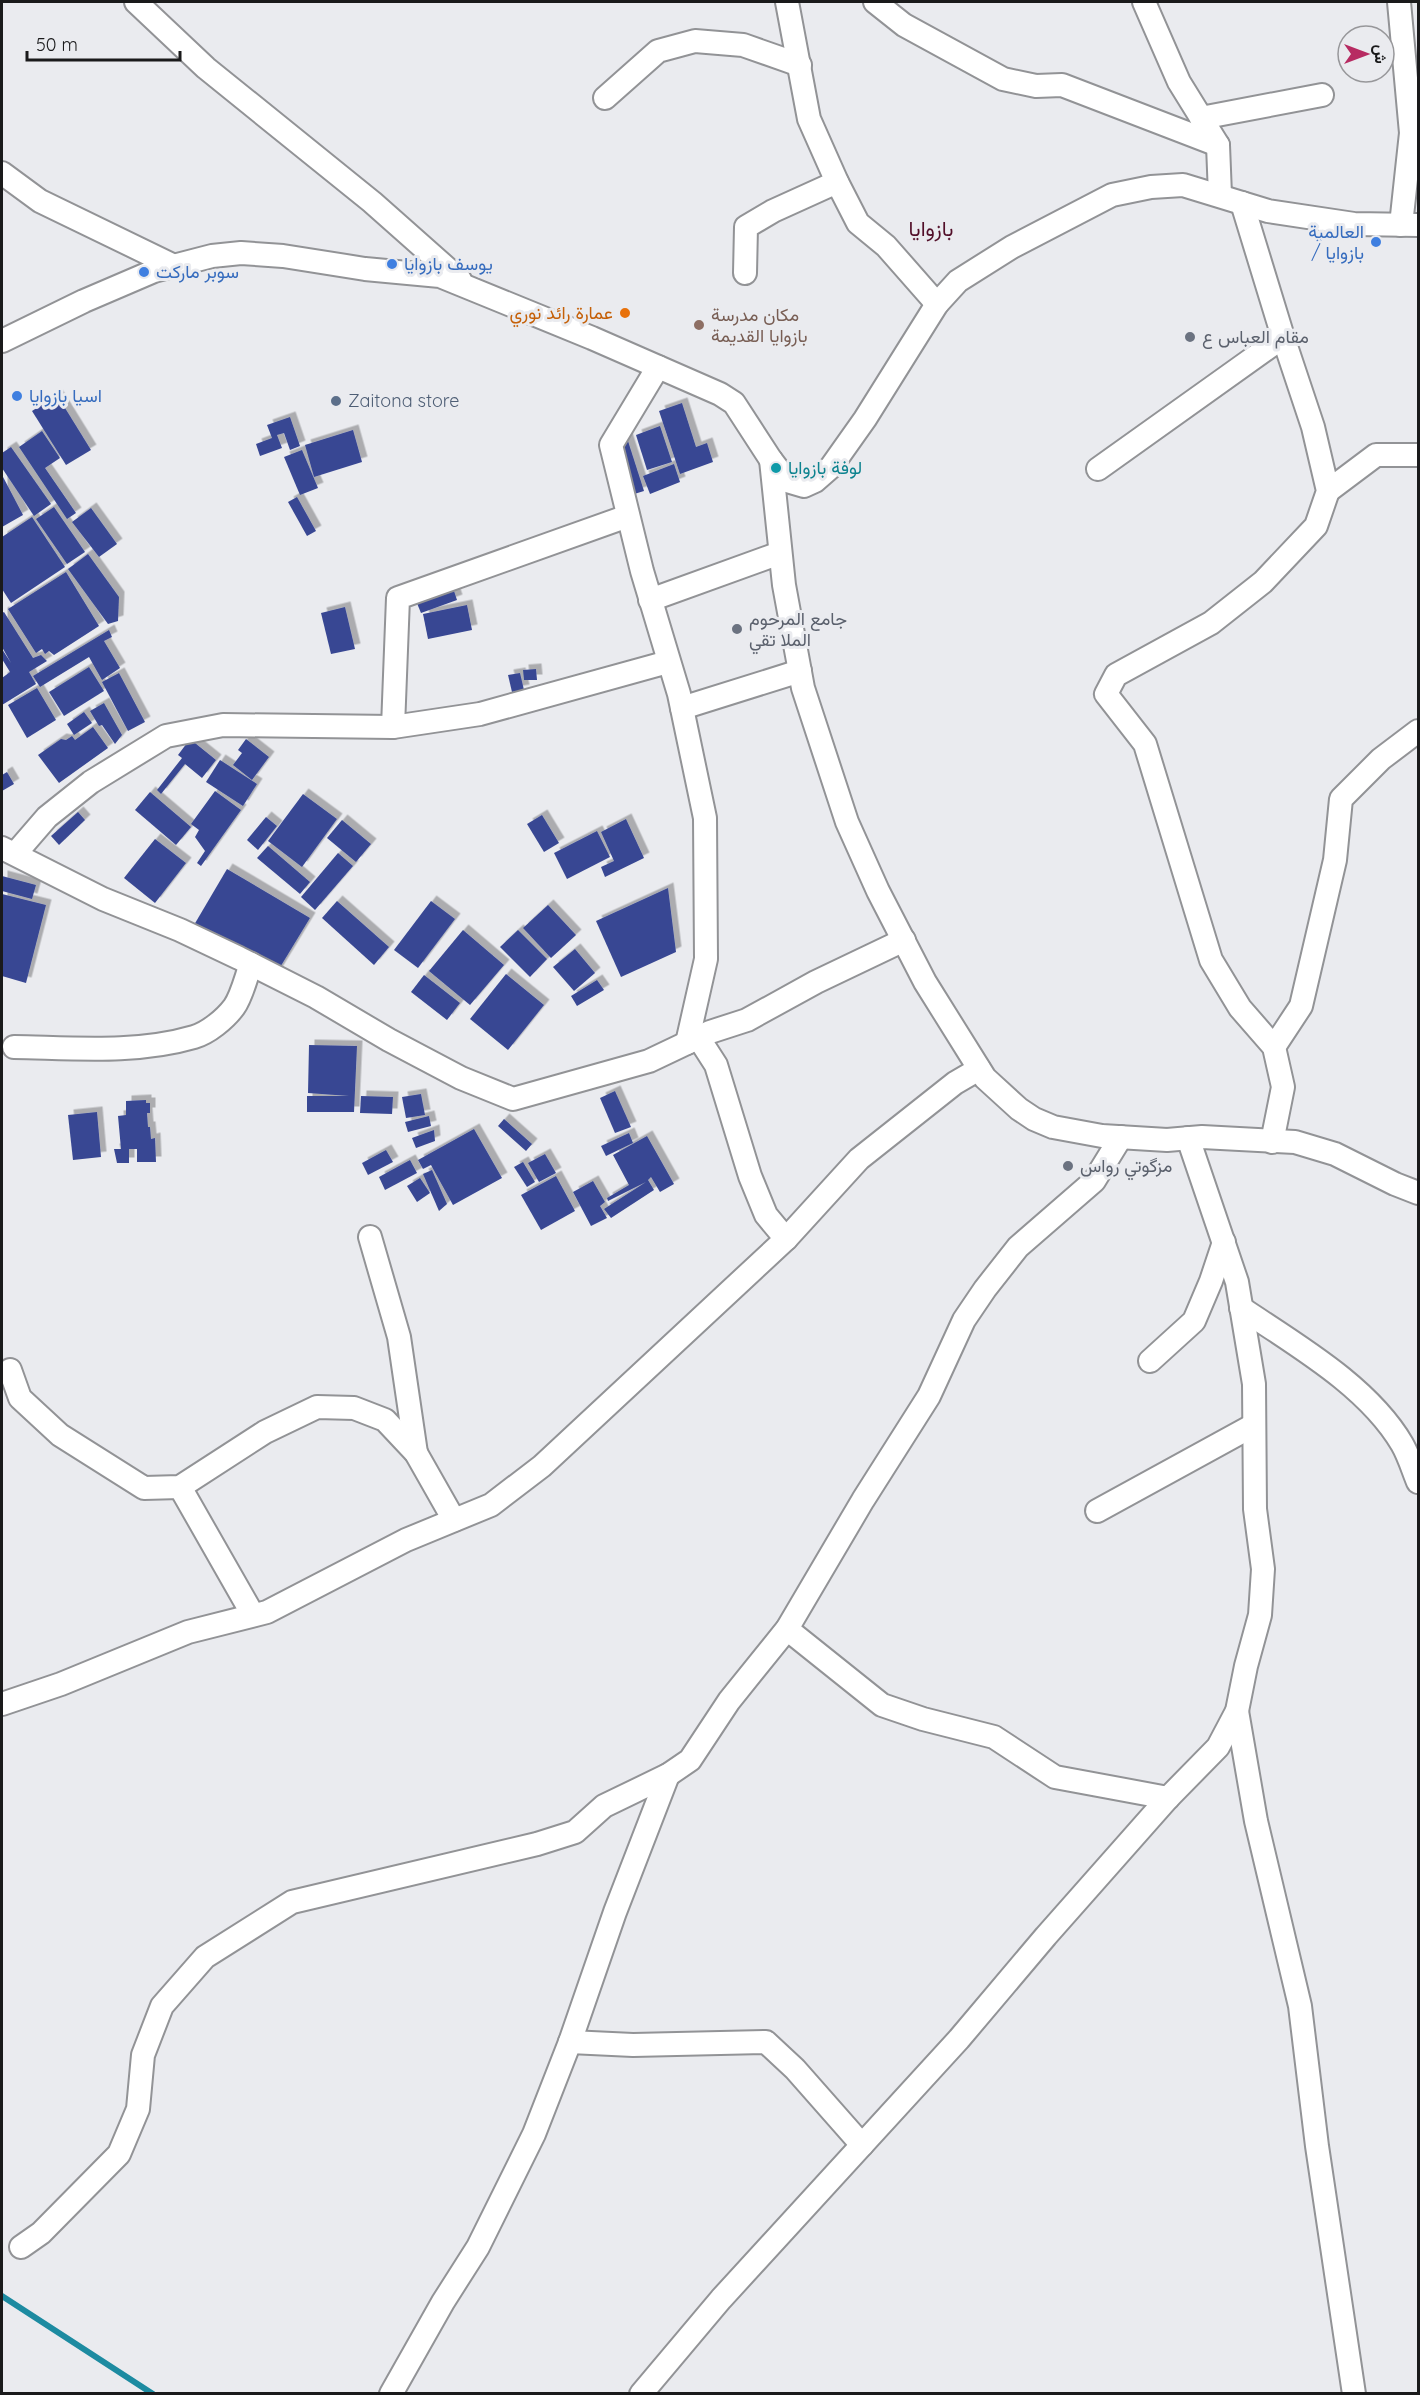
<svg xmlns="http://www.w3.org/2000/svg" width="1420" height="2395" viewBox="0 0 1420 2395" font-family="Quicksand,Vazirmatn,sans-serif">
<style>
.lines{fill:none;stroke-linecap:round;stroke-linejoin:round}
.stream{stroke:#1d8ba1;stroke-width:6}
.building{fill:#384793;filter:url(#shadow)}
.minor-casing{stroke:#929396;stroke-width:26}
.minor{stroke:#fff;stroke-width:22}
.shop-dot{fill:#3f7fe0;stroke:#eaebef;stroke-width:2}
.food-dot{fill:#e8710a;stroke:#eaebef;stroke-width:2}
.education-dot{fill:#8d6e63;stroke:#eaebef;stroke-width:2}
.worship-dot{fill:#6b7280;stroke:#eaebef;stroke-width:2}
.service-dot{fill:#5c6f8a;stroke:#eaebef;stroke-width:2}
.culture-dot{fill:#0f9aa8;stroke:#eaebef;stroke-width:2}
.labels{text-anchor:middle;stroke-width:6;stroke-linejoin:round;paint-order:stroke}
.shop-label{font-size:18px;fill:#366cbe;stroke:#eaebef;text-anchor:start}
.food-label{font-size:18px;fill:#c56008;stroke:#eaebef;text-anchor:end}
.education-label{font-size:18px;fill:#785e54;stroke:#eaebef;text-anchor:start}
.worship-label{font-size:18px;fill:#5b616d;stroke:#eaebef;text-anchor:start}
.service-label{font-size:18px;fill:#4e5e75;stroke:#eaebef;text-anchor:start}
.culture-label{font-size:18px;fill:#0d838f;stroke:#eaebef;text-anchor:start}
.quarter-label{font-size:21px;fill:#520f29;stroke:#eaebef}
</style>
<defs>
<filter id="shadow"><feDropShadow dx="5.5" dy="-5.5" stdDeviation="0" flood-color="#0004"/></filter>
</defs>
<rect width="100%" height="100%" fill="#eaebef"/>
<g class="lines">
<polyline class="stream" points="2,2296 153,2394"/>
</g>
<g class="building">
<polygon points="57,395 91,450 66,465 32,411"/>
<polygon points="682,403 696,447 707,443 713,462 680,474 659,411"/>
<polygon points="290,417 300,446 290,450 284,433 277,435 282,448 260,456 256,444 272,438 267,425"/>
<polygon points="660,426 672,462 647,470 636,435"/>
<polygon points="353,430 362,462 314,477 305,445"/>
<polygon points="42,431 60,458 45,468 76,513 67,519 19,447"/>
<polygon points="627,438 644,491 631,495 613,443"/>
<polygon points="11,447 51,504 34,516 2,468 2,453"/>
<polygon points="302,450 318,488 300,495 284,457"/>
<polygon points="674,464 680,482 650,494 643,476"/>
<polygon points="2,475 23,515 2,527"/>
<polygon points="297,497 316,531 307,536 288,502"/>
<polygon points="54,507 85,552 67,564 36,519"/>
<polygon points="91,508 117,544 99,557 72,522"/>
<polygon points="32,517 65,567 11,603 2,589 2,537"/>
<polygon points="88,554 119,597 118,621 108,624 68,569"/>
<polygon points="66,572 99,626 54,655 49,651 45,654 42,649 36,653 8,609"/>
<polygon points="451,582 457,600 421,613 414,596"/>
<polygon points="467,605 472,630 428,639 423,614"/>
<polygon points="345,607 355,649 331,654 321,613"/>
<polygon points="4,612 33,658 41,655 47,661 29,672 36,684 2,705 2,678 10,672 2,659 2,649 11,663 2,647 2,613"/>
<polygon points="109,630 112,637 104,641 120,668 102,680 89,657 40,687 33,676"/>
<polygon points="89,667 104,691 64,716 49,692"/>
<polygon points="536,669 537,680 524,680 523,670"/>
<polygon points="119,673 145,722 128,731 102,682"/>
<polygon points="520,673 524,690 512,692 508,675"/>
<polygon points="37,688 56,720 27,738 8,705"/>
<polygon points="104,703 122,735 115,744 102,725 99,726 90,711"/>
<polygon points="84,712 92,723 74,735 67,724"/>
<polygon points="93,727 108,748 59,783 38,755 61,739 66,740 72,736 75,740"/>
<polygon points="190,739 216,760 202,778 185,764 161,794 157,790 182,758 178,755"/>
<polygon points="246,739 269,757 252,780 233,765 242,753 238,750"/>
<polygon points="220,760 257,784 243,806 206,782"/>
<polygon points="7,772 14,784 2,791 2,775"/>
<polygon points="215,791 241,810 201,866 197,863 205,851 195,837 199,830 191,824"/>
<polygon points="150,792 191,827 176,845 135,810"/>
<polygon points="303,794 337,819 302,867 268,841"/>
<polygon points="78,812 85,820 59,845 51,836"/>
<polygon points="542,815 559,843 544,852 527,824"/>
<polygon points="266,817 277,826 258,850 247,840"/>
<polygon points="626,819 644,858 605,877 601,867 614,861 601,832"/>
<polygon points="342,820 371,844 356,862 327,838"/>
<polygon points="597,831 610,857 567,879 554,853"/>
<polygon points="155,839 186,863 155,903 124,878"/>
<polygon points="268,846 310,882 300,894 257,858"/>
<polygon points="338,853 353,866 315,910 301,897"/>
<polygon points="227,869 310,918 276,974 194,925"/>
<polygon points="2,876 36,885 32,899 2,891"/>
<polygon points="668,888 676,952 621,977 596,921"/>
<polygon points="2,894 46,905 26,983 2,976"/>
<polygon points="337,901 389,947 374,965 322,918"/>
<polygon points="431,901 455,919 418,968 394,950"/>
<polygon points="548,905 576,935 551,958 523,928"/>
<polygon points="463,930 504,965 470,1005 429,971"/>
<polygon points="518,930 547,959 530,977 500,947"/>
<polygon points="575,949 595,973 574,991 553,967"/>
<polygon points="506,974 544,1005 508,1050 470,1019"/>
<polygon points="424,975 460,1003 447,1020 411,992"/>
<polygon points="597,980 604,990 577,1006 571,996"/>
<polygon points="309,1045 357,1046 354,1112 307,1112 307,1096 349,1096 308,1093"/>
<polygon points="615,1091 631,1127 615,1133 600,1098"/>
<polygon points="421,1094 425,1115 406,1118 402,1097"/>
<polygon points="361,1096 393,1097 392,1114 360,1113"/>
<polygon points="146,1100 146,1103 150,1103 150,1113 147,1113 148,1127 150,1127 151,1139 155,1138 156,1162 137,1162 137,1149 129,1149 129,1163 117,1163 114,1149 121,1149 118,1116 126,1115 126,1101"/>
<polygon points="97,1112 101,1157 73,1160 68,1115"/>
<polygon points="429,1116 431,1126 408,1132 405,1122"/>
<polygon points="504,1119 532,1144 526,1151 498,1126"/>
<polygon points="474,1129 502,1178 453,1205 431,1165 423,1169 418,1160"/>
<polygon points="434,1130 435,1141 416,1148 412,1138"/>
<polygon points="629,1133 633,1143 606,1156 601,1146"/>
<polygon points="647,1136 674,1184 660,1192 651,1177 648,1180 654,1190 611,1218 604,1209 646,1182 608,1201 607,1198 629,1185 613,1155"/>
<polygon points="386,1150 393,1162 368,1175 362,1163"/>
<polygon points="545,1154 556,1173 539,1182 528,1163"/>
<polygon points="410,1160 417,1173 385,1190 379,1177"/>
<polygon points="523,1162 535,1182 527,1187 514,1167"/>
<polygon points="432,1170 447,1204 439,1211 423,1174"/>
<polygon points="556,1176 575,1211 541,1230 521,1195"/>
<polygon points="420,1178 430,1193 417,1202 407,1186"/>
<polygon points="593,1181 605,1202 600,1206 607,1218 591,1226 573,1192"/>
</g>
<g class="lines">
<defs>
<g id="minor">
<polyline points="136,2 206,68 372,202 460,280"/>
<polyline points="787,2 809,119 837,182 858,223 886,246 937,304"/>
<polyline points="875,2 904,25 1003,79 1036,86 1062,85 1218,145"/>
<polyline points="1144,2 1179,82 1218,145 1220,195"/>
<polyline points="1399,2 1411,133 1401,225"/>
<polyline points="605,98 658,51 695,41 743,45 800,65"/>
<polyline points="1201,118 1322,95"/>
<polyline points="2,173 40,201 174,266"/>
<polyline points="745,273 746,227 773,211 837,182"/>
<polyline points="2,341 84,301 154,271 212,256 241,253 283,256 365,269 440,276 592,338 720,394 734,403 771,460 787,481 804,486 815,481 831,467 865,419 937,304 958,281 1012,247 1112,195 1151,187 1183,185 1268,211 1354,224 1418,225"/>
<polyline points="658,367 611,445 642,571 679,694 705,818 706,959 687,1043"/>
<polyline points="771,460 784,585 803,688 847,822 878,891 925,982 985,1078 1019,1109 1034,1119 1053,1127 1102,1136 1167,1140 1202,1137 1295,1142 1335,1154 1395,1184 1418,1193"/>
<polyline points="1098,469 1283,337 1242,203"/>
<polyline points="1328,491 1376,455 1418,455"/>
<polyline points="650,600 780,553"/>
<polyline points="682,708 800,671"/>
<polyline points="393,727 398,598 628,516"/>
<polyline points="2,848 103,899 180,930 239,958 316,997 389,1040 461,1078 513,1099 649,1061 710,1032 747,1020 816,982 904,940"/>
<polyline points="15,854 47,817 91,782 166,736 223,725 393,727 480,714 668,662"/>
<polyline points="698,1037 716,1065 750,1176 766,1215 786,1239"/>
<path d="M14,1047C73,1048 136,1054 194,1037C208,1033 225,1019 234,1007C242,996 246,977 251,964"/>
<polyline points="1274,1047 1301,1006 1335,860 1341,799 1381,759 1418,731"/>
<polyline points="1272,1142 1283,1087 1274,1047 1240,1008 1211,960 1145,744 1106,694 1116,675 1211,623 1263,582 1316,526 1328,491 1313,427 1283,337"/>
<polyline points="370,1237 399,1337 416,1453"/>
<path d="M1241,1308C1296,1345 1368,1386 1402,1444C1409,1456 1413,1470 1418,1482"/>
<polyline points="1150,1361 1194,1321 1211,1281 1224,1242"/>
<polyline points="10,1370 20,1398 60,1435 144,1488 180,1487 265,1432 317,1407 354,1408 385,1420 416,1453 454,1520"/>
<polyline points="180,1487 253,1615"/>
<polyline points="1097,1511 1254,1425"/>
<polyline points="787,1629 882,1705 923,1719 994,1737 1055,1777 1168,1798"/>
<polyline points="2,1704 61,1684 188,1632 267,1612 406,1540 491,1505 542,1466 786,1239 859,1159 955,1083 979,1069"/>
<polyline points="1237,1711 1256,1821 1300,2006 1317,2146 1354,2394"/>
<polyline points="570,2042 633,2045 766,2042 795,2069 862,2145"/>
<polyline points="21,2247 41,2233 119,2154 138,2109 143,2055 162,2006 205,1957 292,1902 537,1844 575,1832 604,1806 668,1775 690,1760 729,1701 787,1629 863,1500 929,1396 964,1320 985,1289 1018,1247 1094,1181 1121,1137"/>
<polyline points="391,2394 443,2302 478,2247 534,2134 570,2042 615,1912 668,1775"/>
<polyline points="641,2394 721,2299 959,2039 1046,1936 1168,1798 1218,1747 1237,1711 1246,1666 1260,1615 1263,1569 1255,1509 1254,1384 1237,1282 1188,1138"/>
</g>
</defs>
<use href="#minor" class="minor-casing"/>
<use href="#minor" class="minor"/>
</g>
<g class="shop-dot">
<circle cx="1376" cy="242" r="6"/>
<circle cx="392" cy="264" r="6"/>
<circle cx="144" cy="272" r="6"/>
<circle cx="17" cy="396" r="6"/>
</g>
<circle class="food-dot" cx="625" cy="313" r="6"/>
<circle class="education-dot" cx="699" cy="325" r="6"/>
<g class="worship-dot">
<circle cx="1190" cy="337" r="6"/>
<circle cx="737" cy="629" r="6"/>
<circle cx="1068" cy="1166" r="6"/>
</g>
<circle class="service-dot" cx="336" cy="401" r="6"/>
<circle class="culture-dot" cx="776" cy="468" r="6"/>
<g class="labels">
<g class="shop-label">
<text x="1364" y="238" text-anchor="end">العالمية<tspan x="1364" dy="21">/ بازوايا</tspan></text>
<text x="404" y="270">يوسف بازوايا</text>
<text x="156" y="278">سوبر ماركت</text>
<text x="29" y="402">اسيا بازوايا</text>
</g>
<g class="food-label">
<text x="613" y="319">عمارة رائد نوري</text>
</g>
<g class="education-label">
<text x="711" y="321">مكان مدرسة<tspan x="711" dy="21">بازوايا القديمة</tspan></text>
</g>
<g class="worship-label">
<text x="1202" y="343">مقام العباس ع</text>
<text x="749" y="625">جامع المرحوم<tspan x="749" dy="21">الملا تقي</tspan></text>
<text x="1080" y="1172">مزگوتي رواس</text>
</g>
<g class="service-label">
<text x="348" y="407">Zaitona store</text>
</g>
<g class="culture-label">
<text x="788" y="474">لوفة بازوايا</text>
</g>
<g class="quarter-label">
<text x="931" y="236">بازوایا</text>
</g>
</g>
<rect width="1420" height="2395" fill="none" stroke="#1a1a1b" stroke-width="6"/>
<g transform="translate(1366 54) rotate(90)"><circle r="28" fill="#eaebef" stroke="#97979a" stroke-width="1.5"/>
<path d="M0-4.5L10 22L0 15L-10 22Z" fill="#b72b62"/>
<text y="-9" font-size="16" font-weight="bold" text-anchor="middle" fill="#1a1a1b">ش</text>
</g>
<path d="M27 51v9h153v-9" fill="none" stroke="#1a1a1b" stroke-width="3"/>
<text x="36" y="51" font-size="18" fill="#1a1a1b" stroke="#eaebef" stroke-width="4.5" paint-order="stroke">50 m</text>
</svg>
